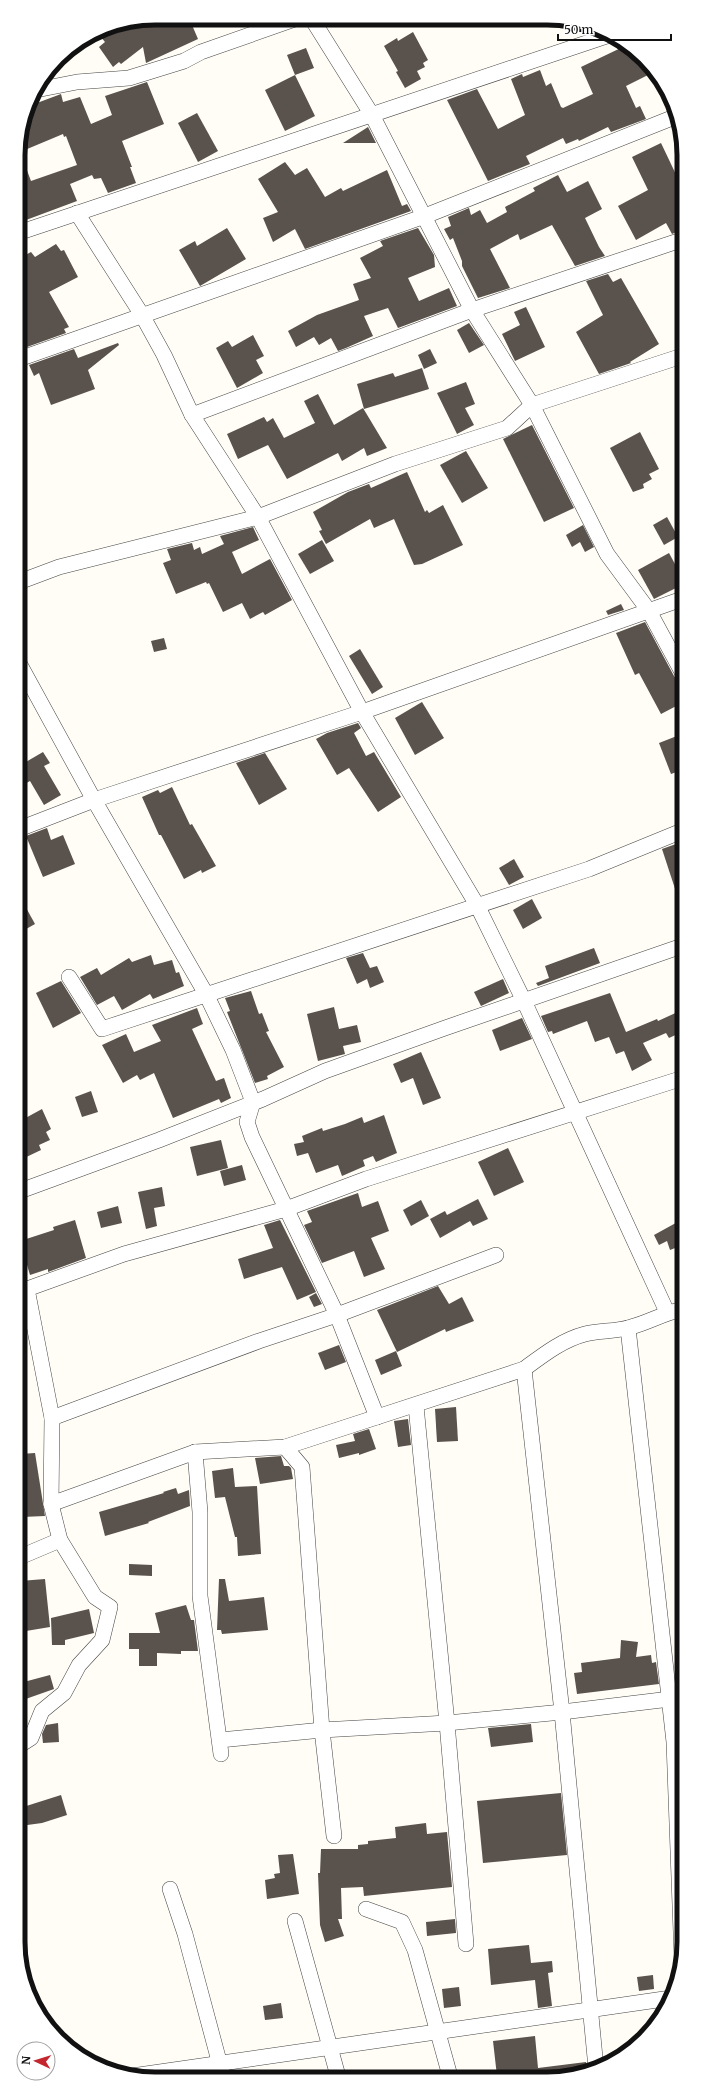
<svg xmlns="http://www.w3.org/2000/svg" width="702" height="2097" viewBox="0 0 702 2097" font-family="Merriweather,serif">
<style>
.building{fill:#5a524d;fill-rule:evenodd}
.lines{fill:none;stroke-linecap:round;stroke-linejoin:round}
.street-casing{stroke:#444;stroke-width:16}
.street{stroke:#fff;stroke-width:15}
.rim{fill:none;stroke:#111;stroke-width:5}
</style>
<rect width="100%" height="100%" fill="#fffdf5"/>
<g class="building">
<polygon points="155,18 189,18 198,39 146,63 143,47 121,64 119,62 113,67 99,47 105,42 100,36 111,27"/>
<polygon points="413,32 428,60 423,63 425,67 417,71 421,79 405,88 396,72 398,71 384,46 397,38 398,41"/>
<polygon points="627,45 644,58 654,72 626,86 636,108 640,106 646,119 611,132 608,127 579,141 578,139 566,144 563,138 526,156 530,164 488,181 447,100 477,89 498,129 525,115 511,79 522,74 523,77 540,70 546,86 551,83 561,107 563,108 593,94 581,67"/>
<polygon points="306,48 314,68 295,75 315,116 285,131 265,90 295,75 287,55"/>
<path d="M147,82L164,124L122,141L132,167H130L136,183L108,193L101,178L94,179L92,175L70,184L77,201L18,223V146L29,106L61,94L63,102L80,97L91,124L112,115L105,96ZM63,134L64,137L66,136L77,165L31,181L20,152Z"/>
<polygon points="197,113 218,151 198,162 178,123"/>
<polygon points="368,127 376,143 343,143"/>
<polygon points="661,143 681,185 681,230 672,234 666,223 636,240 618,206 648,190 632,157"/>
<polygon points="285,162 295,175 307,168 325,197 341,188 343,191 387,170 402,206 407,204 411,211 305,249 295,229 273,242 263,218 278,212 258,179"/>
<polygon points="558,175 567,192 588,181 602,209 585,218 599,247 605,256 575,266 552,225 520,240 518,234 490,249 510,288 478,298 462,266 462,261 453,238 450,240 444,229 451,226 448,217 469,208 471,215 480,210 487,223 507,212 505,207 535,191 533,188"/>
<polygon points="227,228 246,259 200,286 179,250 195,241 197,246"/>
<polygon points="418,228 434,255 435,267 408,278 419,301 449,288 457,306 398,328 388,308 364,316 373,336 346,348 338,351 331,338 319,345 314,337 296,347 288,331 317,315 359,300 353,284 371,278 360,258 383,246 380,241"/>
<polygon points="56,244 61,251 64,250 78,277 49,292 69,327 64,329 66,333 27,347 19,334 18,259 31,252 35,257"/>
<polygon points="608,274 613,282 621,278 659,344 630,362 631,363 599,374 576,332 603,315 586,281"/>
<polygon points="526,307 545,347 515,361 502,334 520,325 514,312"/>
<polygon points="469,323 484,345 469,353 457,330"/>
<polygon points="253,335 264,356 256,360 263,373 237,388 216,348 228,341 232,347"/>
<polygon points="118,343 119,345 88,370 95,389 51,405 39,373 34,376 29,365 74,349 78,358"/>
<polygon points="430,349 437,363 424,369 418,355"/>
<polygon points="422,368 429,389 364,409 357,384 393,373 395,377"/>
<polygon points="466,382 475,404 465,408 474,425 457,434 437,393"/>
<polygon points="318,394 334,425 363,408 387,448 367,456 364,448 342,461 338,453 287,479 268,445 238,459 227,434 264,417 267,422 273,418 284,438 315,423 304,401"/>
<polygon points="532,425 574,508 544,522 503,439"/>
<polygon points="640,432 659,469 649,474 652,479 643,484 644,488 633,492 610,448"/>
<polygon points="466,451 488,488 462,503 440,465"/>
<polygon points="407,472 425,512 427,510 429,513 443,505 463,545 422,564 414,565 394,519 374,528 370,519 326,544 319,531 322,530 313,512 348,492 369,484 371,488"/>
<polygon points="667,517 678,537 664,545 653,525"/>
<polygon points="583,525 594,547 585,552 580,542 572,547 566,535"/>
<polygon points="253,527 259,540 232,552 242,574 270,559 292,600 265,615 263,612 250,619 242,603 223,612 209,583 207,584 206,582 176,594 163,563 171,560 167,549 192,543 194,550 200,547 202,554 224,544 220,536"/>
<polygon points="322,540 334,561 310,574 298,554"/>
<polygon points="669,553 682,577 682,585 654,599 638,570"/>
<polygon points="621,604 624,610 608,615 606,611"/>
<polygon points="645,622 674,676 682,687 682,703 661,714 639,673 635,675 616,633"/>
<polygon points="164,638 167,649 154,652 151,641"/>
<polygon points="360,649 383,687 372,694 349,656"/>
<polygon points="422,702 444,738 415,755 395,718"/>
<polygon points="358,723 361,728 354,733 366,756 374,752 401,797 378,812 349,768 337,775 316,739 327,733"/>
<polygon points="682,734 682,770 671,774 659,743"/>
<polygon points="43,752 50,763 44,766 61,795 44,805 30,781 19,787 19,766"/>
<polygon points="265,753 287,789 259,805 236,763"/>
<polygon points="172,787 190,825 192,824 216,866 202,873 201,870 184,879 161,835 159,835 142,797 158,790 160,793"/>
<polygon points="47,828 51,840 63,835 75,864 43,877 26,836"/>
<polygon points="676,844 682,862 682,904 680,904 662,849"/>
<polygon points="514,859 524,877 509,885 499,868"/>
<polygon points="19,895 35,924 19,933"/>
<polygon points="532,899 542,918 523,929 513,910"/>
<polygon points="594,948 600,963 538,986 536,983 549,978 545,966"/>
<polygon points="363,953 370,968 377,966 384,982 370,988 367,979 357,984 346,958"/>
<polygon points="151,955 154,965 172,960 176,973 179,972 184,986 153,999 150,994 122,1010 114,996 97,1005 80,977 97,968 101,975 129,958 132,962"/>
<polygon points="503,979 509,993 481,1006 474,992"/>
<polygon points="61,981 81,1013 53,1028 36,993"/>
<polygon points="251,991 259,1014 262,1013 269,1031 266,1032 284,1067 267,1076 268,1079 255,1083 227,1012 230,1011 225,998"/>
<polygon points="610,993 626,1032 657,1019 658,1021 682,1010 682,1032 669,1038 666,1033 643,1043 652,1060 632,1071 624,1051 616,1054 609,1037 595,1042 587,1021 553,1034 552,1031 548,1032 541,1016"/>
<polygon points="334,1007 339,1029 357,1025 361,1042 343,1046 345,1054 318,1061 307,1014"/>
<polygon points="197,1008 203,1024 192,1029 216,1081 224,1078 231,1098 221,1103 219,1099 173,1118 154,1073 140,1080 137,1075 123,1083 102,1045 126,1034 134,1052 161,1041 152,1025"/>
<polygon points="522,1018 532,1039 500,1051 492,1030"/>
<polygon points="421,1052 441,1098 423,1105 413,1078 401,1083 393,1064"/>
<polygon points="91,1091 98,1112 82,1117 75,1097"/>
<polygon points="42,1109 51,1129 46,1132 50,1140 39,1145 41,1150 20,1160 20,1121"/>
<polygon points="384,1115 397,1153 376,1162 373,1156 363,1160 365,1166 342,1176 338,1165 316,1173 308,1153 297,1156 294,1144 304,1142 302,1136 322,1128 323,1131 345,1124 362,1117 364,1123"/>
<polygon points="221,1140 228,1168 197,1176 190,1147"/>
<polygon points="508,1148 524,1182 494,1196 478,1162"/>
<polygon points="242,1165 246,1180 224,1186 220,1171"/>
<polygon points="162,1187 165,1206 154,1208 157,1226 146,1229 138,1192"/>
<polygon points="358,1193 362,1207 378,1201 389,1231 371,1238 385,1269 364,1277 354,1251 322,1263 304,1225 312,1222 307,1211"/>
<polygon points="478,1199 488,1219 473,1226 470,1221 440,1238 430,1219 445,1211 447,1215"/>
<polygon points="421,1200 429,1216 411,1226 403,1210"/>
<polygon points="118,1206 122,1223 101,1228 97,1212"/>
<polygon points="683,1219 683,1245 670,1250 667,1241 659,1245 654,1235"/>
<polygon points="75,1220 86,1258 48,1272 48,1269 30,1275 20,1241 54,1230 53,1227"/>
<polygon points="280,1220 316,1292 297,1300 282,1267 244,1279 238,1259 273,1248 264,1225"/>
<polygon points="438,1286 449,1304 462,1297 474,1321 446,1332 445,1329 397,1352 377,1310"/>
<polygon points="316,1293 322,1304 314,1307 309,1297"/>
<polygon points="339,1345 346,1362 325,1370 318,1353"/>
<polygon points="396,1351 402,1366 381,1375 375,1360"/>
<polygon points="456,1407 458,1441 437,1442 435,1409"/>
<polygon points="408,1419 411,1445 398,1447 394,1421"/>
<polygon points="369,1429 376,1449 359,1455 359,1453 339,1458 336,1445 355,1441 353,1434"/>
<polygon points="35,1453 45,1516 22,1517 20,1454"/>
<polygon points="281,1456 284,1466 289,1466 291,1468 293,1479 260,1484 255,1458"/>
<polygon points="233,1468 235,1487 257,1486 261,1554 238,1556 237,1537 235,1537 225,1497 215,1498 212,1471"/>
<polygon points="176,1488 178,1494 189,1490 190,1506 148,1522 149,1523 105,1536 99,1512 164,1493 163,1492"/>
<polygon points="129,1564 152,1565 152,1576 129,1575"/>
<polygon points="45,1579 50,1627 20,1632 20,1608 22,1607 20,1581"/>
<polygon points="219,1579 225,1579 229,1601 264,1597 268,1630 222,1634 221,1630 217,1630"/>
<polygon points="186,1605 191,1620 194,1620 198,1651 181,1651 181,1654 157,1653 157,1666 139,1666 139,1649 129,1649 129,1633 160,1633 155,1613"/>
<polygon points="89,1609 94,1633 65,1640 65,1645 52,1645 51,1618"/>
<polygon points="621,1640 638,1642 636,1657 651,1655 652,1663 656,1662 659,1684 577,1694 574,1673 582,1672 581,1663 620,1658"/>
<polygon points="50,1675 54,1689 20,1701 20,1683"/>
<polygon points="58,1723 59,1742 43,1743 42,1734 46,1725"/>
<polygon points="531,1724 533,1742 491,1747 488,1728"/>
<polygon points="561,1793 567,1855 483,1863 477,1801"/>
<polygon points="61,1795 67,1815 42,1823 20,1826 20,1808"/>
<polygon points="426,1823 427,1834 447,1832 452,1887 364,1896 363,1887 341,1888 342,1919 338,1919 344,1936 325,1942 320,1925 318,1873 320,1873 321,1849 358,1849 358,1845 368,1844 368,1841 396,1838 395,1827"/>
<polygon points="293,1854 299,1894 267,1899 265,1880 275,1878 274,1874 280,1873 278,1855"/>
<polygon points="455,1919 456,1933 427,1936 426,1922"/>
<polygon points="529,1945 531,1963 552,1961 553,1972 548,1973 552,2006 538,2008 535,1980 491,1985 488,1949"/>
<polygon points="653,1975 654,1989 639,1991 637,1977"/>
<polygon points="459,1987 461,2006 444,2008 442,1989"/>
<polygon points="281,2003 283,2018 265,2020 263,2006"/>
<polygon points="535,2036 538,2068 586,2062 588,2071 578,2075 564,2076 534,2076 534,2073 497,2076 493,2041"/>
</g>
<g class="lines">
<defs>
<g id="street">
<polyline points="312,19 372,115 472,310 532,405 607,554 649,611 682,672"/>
<polyline points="36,90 77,82 129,78 184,61 201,52 295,19"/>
<polyline points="77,213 142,315 164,355 192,415 258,517 362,712 477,905 524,1001 667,1312"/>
<polyline points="18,233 610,35"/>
<polyline points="19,359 425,216 677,116"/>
<polyline points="192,415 472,310 681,240"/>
<polyline points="19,582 59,567 258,517 395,464 507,428 532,405 682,356"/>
<polyline points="19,663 94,800 206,994 233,1050 253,1102 247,1122 252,1137 337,1315 377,1417"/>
<polyline points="19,829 94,800 362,712 682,599"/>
<polyline points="69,977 102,1029 589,869 682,831"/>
<polyline points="20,1191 159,1140 263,1099 325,1071 445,1028 682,946"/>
<polyline points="628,1328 674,1742 682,1959"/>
<polyline points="524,1369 562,1712 596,2068"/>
<polyline points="416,1406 447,1723 466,1944"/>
<polyline points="52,1418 259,1341 337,1315 496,1255"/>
<polyline points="285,1447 302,1467 322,1730 334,1836"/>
<polyline points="195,1452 200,1512 200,1596 221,1754"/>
<path d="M51,1504L195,1452L285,1447L524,1369C543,1355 562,1340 585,1334C600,1330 616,1332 631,1327C649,1322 664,1313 683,1309"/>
<polyline points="20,1557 60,1540"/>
<polyline points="220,1740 322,1730 447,1723 562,1712 670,1699 683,1695"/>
<polyline points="20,1745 31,1738 42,1711 64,1693 79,1665 102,1640 110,1607 95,1597 60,1540 51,1504 52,1418 27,1289 124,1254 286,1209 366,1179 683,1078"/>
<polyline points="170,1889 185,1934 223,2076"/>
<polyline points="366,1909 402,1922 415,1950 450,2076"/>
<polyline points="295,1921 338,2076"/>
<polyline points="132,2076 671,1998"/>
</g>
</defs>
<use href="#street" class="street-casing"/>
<use href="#street" class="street"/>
</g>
<path d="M0 0H702V2097H0ZM155 25H547A130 130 0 0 1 677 155V1942A130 130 0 0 1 547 2072H155A130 130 0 0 1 25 1942V155A130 130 0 0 1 155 25Z" fill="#fff" fill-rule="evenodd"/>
<path class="rim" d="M155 25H547A130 130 0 0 1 677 155V1942A130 130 0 0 1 547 2072H155A130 130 0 0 1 25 1942V155A130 130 0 0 1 155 25Z"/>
<g transform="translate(36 2061) rotate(274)"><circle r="19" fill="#ffffff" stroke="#a0a0a0"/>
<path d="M0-3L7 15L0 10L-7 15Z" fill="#c4262e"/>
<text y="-6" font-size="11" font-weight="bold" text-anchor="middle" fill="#111111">N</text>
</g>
<path d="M558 34v6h113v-6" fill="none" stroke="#111111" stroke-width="2"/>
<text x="564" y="34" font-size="12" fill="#111111" stroke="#ffffff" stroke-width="3" paint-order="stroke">50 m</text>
</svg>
